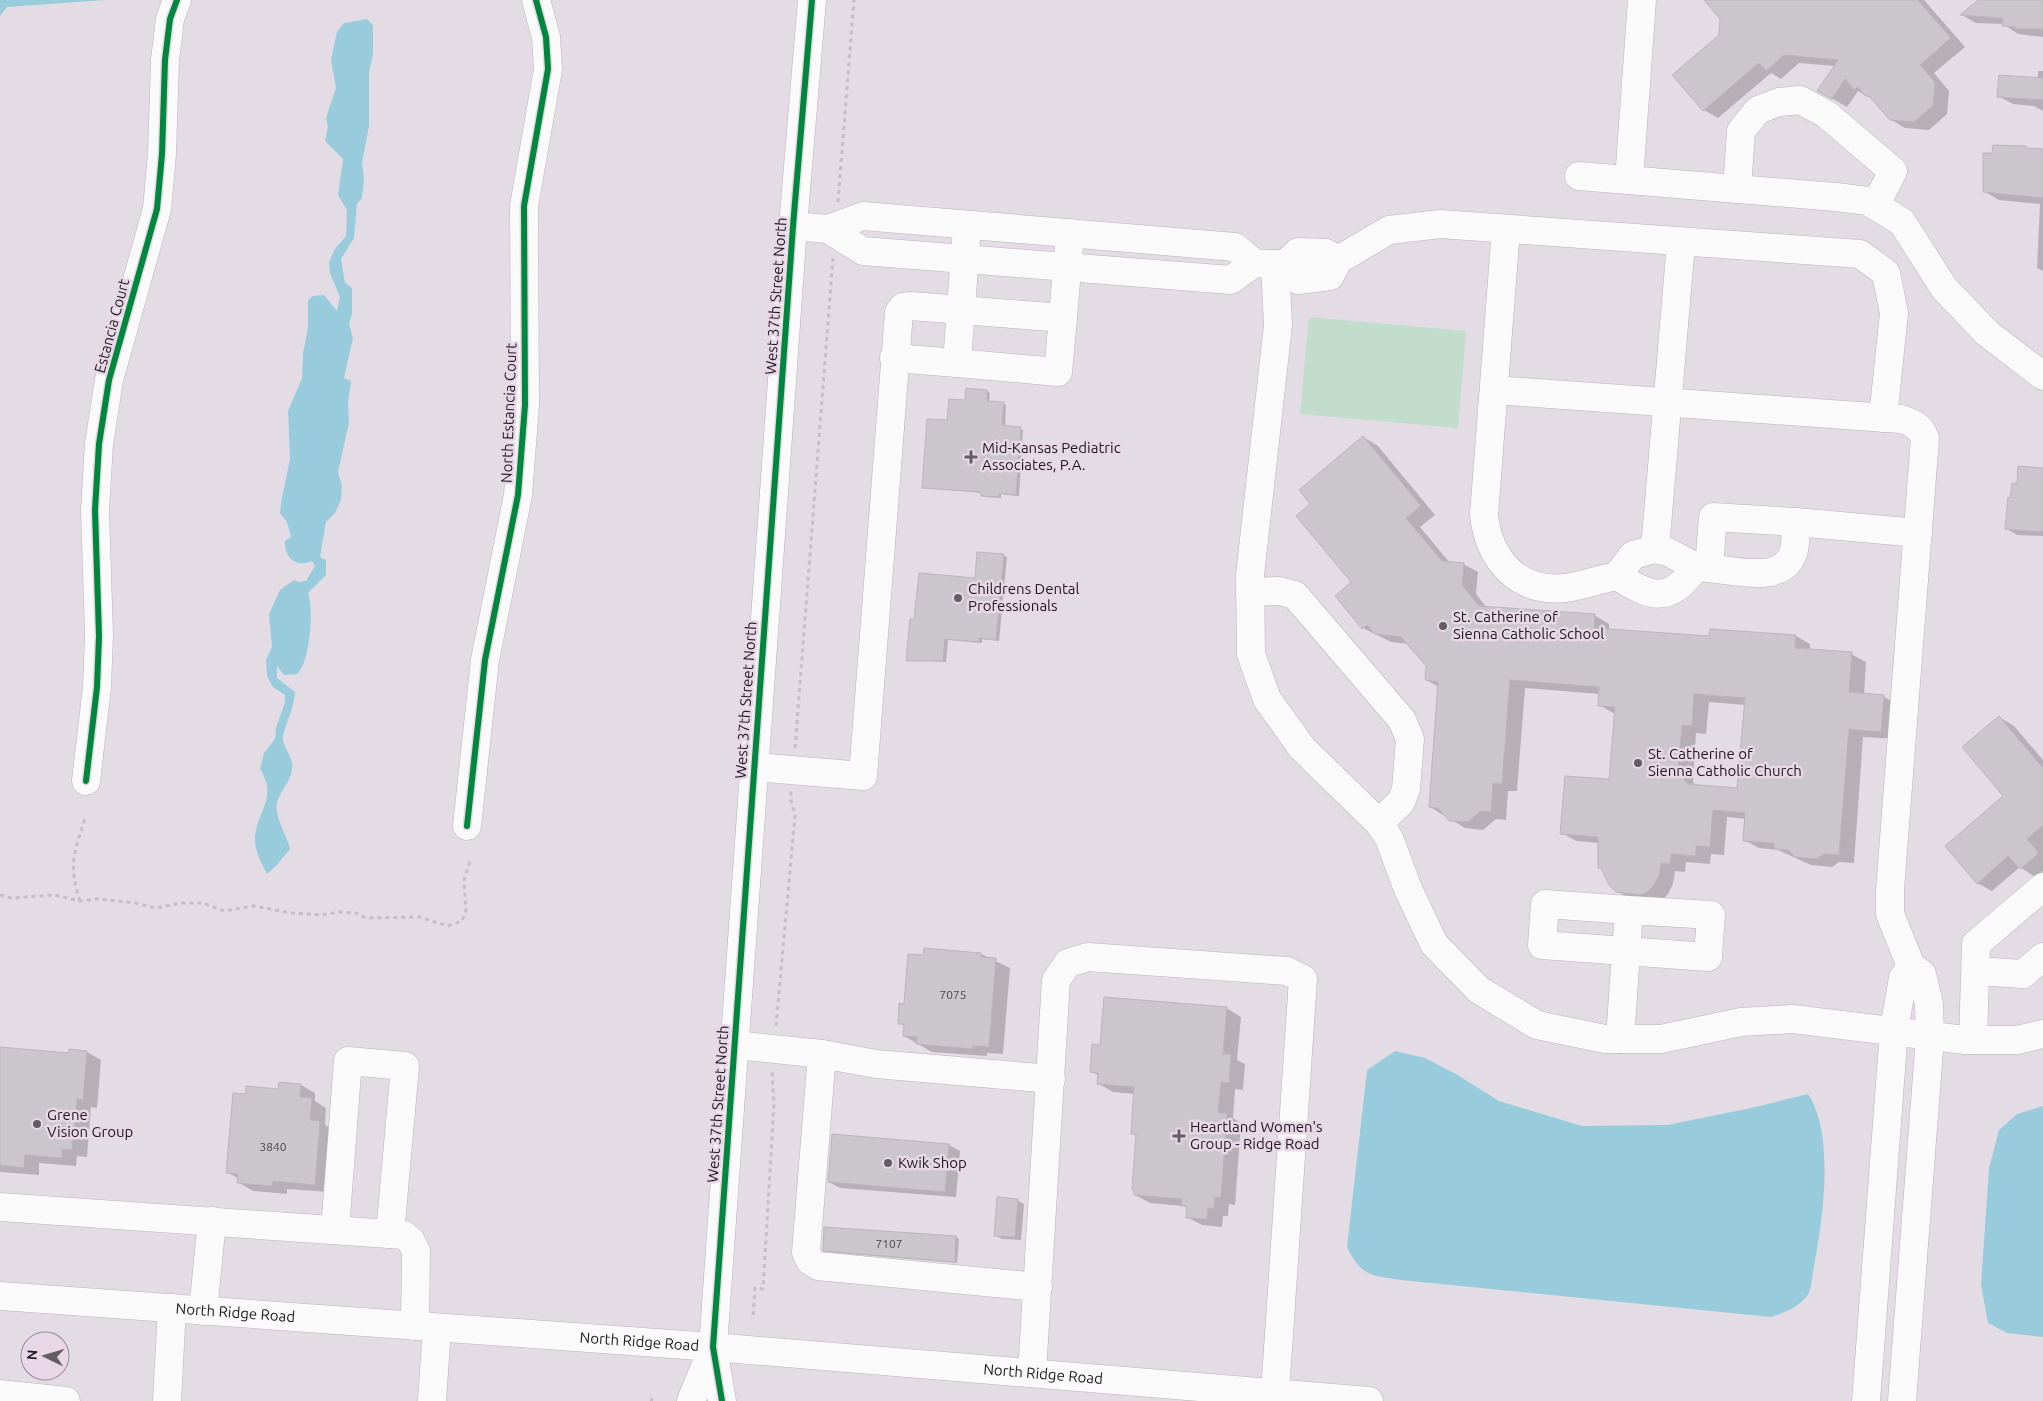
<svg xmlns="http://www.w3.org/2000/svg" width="2043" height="1401" viewBox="0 0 2043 1401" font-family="Ubuntu,sans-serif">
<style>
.green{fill:#c2ddcb}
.water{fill:#98ccdc}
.shadow{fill:#0003;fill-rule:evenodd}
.building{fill:#cac6cb;stroke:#bab5bb;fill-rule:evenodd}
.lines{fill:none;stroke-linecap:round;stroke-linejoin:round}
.minor-casing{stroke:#b9b3b9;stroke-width:29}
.major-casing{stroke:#b9b3b9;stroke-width:29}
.path{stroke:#c3bfc3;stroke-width:3;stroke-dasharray:4 4;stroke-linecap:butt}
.minor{stroke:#fbfafb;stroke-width:28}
.major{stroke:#fbfafb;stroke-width:28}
.cycleway-casing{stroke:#e8d8e7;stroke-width:9}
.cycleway{stroke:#00873e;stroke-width:6}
.poi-dot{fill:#645e64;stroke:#e8d8e7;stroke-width:2}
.labels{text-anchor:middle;stroke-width:5;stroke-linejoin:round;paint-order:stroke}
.number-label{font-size:12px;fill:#4b464b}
.street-label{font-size:15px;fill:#1f1a1f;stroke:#e8d8e7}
.poi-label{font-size:15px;fill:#1f1a1f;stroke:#e8d8e7;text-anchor:start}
</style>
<rect width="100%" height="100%" fill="#e4dce4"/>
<polygon class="green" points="1309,317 1466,331 1458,428 1300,414"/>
<g class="water">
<polygon points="0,0 106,0 7,7 0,16"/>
<path d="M367,19L373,25V54L369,72V126L362,163L364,179L362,198L357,204L354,238L341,259L345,283L352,288V315L349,323L353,338L344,378L351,381L348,403L349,423L338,472L342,486L341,500L335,513L326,522L320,557L326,560V575L308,593C314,609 310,663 297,674L284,675L277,666V678L295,692C295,707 282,731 283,740C284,748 294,758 292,769C291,784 274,795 277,812C279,824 287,836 290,849L276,866L267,874C261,862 254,850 255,836C257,812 278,797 260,769L264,753L275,739L276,728L285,702V695L273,687L267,676L266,660L272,647L269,614L280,590L294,580L299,582L306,581L315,566L312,561C296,568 284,558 285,541L291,537L287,522L280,513L281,503L290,459L288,411L302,378L303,354L308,327V300L313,296L324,295L337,311L340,297L330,273L329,262L335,249L346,236L347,210L338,195L343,159L325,141L328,126L326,118L336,88L331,60L337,32L344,23Z"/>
<path d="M1395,1051L1425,1058L1456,1074L1499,1101L1582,1126L1667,1125L1751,1108L1808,1094C1835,1134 1823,1220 1814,1266C1812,1275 1812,1289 1807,1296C1797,1308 1786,1312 1771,1317L1401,1280C1370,1275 1362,1277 1347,1247L1367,1070Z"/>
<polygon points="2043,1106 2043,1337 2007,1333 1988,1323 1981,1285 1989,1168 1999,1130 2017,1114"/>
</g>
<g class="shadow">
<polygon points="1706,0 1924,0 1965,47 1934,73 1949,91 1947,114 1929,130 1905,128 1890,119 1874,100 1858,91 1847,107 1819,91 1835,66 1799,63 1781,79 1771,73 1718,118 1704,110 1720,36 1722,18"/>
<polygon points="1980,0 2043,0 2043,37 2018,34 2003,24 1976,23 1962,15"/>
<polygon points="2038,71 2043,71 2043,111 2034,106 2013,104 1998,96 2038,79"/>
<polygon points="1994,146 2043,149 2043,271 2037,268 2040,204 1999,200 1984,191"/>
<polygon points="987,391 990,393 989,402 1006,405 1005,427 1023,430 1019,496 1001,494 1001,498 985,497 982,493 923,487 948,422 966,401"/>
<path d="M1363,437L1378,446L1435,515L1420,527L1450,563L1463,564L1478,572L1476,594L1487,608L1594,615L1609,624V630L1711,638L1796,636L1810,644V651L1851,654L1866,662L1864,695L1883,696L1898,705L1896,739L1863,737L1854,863L1839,862L1832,867L1811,865L1778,850L1759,848L1744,840L1746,819L1727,817L1724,855L1711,854L1710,864L1686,862L1685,872L1675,871L1673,884L1668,894L1661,901L1632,899L1616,891L1603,869L1599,867V843L1576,841L1562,833L1610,780L1615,714L1599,705L1600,694L1525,688L1517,791H1508L1506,820L1496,819L1483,830L1465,828L1430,807L1439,687L1426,680L1427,666L1409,644L1391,642L1363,628L1353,582L1312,504ZM1709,702L1745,705L1738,790L1696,786L1693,782L1696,733L1706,734Z"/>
<polygon points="2043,469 2043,536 2017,535 2007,529 2011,499 2018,484"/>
<polygon points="1004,556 1007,557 999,641 982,639 982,643 948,640 946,662 907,660 916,620 976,580"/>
<polygon points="1999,717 2014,726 2043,760 2043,871 2035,877 2020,867 1992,891 1977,883 2005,796"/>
<polygon points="981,954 1010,968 1003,1054 987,1053 987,1056 932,1052 904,1036 905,1026 899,1023 905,1005"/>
<polygon points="1226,1008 1241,1017 1237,1060 1245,1064 1243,1090 1235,1089 1233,1118 1241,1123 1235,1205 1229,1204 1228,1216 1223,1216 1222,1227 1202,1225 1187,1217 1188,1208 1183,1206 1150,1203 1135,1195 1137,1136 1132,1133 1135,1094 1113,1092 1099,1084 1099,1076 1091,1071 1101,1046"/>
<polygon points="0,1048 70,1054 87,1052 101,1060 97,1108 91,1107 87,1157 77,1156 76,1166 39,1163 39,1175 0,1172"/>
<polygon points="301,1085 315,1093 315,1101 326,1108 325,1125 334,1130 329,1192 287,1189 287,1194 253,1191 238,1182 239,1179 227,1172 247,1095"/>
<polygon points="949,1145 960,1151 956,1197 840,1188 829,1182"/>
<polygon points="1017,1200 1024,1204 1021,1240 1002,1239 995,1235"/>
<polygon points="825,1228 956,1237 959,1239 957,1263 828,1252 824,1250"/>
</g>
<g class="building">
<polygon points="1704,0 1918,0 1951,38 1920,65 1935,82 1933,106 1914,122 1890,120 1869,96 1865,96 1858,87 1854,90 1845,79 1832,99 1817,91 1838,60 1784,55 1766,71 1759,63 1703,111 1672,75 1719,35 1720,19"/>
<polygon points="1978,0 2043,0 2043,29 2015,29 2015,27 2002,26 2003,18 1960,15"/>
<polygon points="1999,75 2043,78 2043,100 1997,97"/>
<polygon points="1993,145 2026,146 2026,148 2043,149 2043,198 1983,192 1983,153 1992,153"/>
<polygon points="966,388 987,390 987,401 1004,402 1002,425 1021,427 1016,495 999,493 999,497 981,496 981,492 922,488 927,419 947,420 949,399 965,400"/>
<path d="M1363,436L1421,506L1406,518L1442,561L1464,563L1462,585L1479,606L1595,614L1594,628L1709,636L1710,629L1796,635L1795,648L1852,652L1849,692L1884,695L1881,732L1849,729L1839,855L1824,854L1816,859L1795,857L1788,850L1774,849V843L1743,841L1745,813L1713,810L1710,847L1696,846V856L1671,854L1670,864L1661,863L1659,876L1653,886L1646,893L1640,895L1616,892L1609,885L1601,868H1598V837L1560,834L1565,776L1609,779L1615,707L1598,706L1599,687L1510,680L1502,784L1493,783L1491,812L1481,811L1468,822L1449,821L1438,808L1429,807L1438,682L1425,680L1426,666L1401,637L1375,634L1367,625L1362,629L1335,596L1351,582L1296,516L1310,504L1299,490ZM1694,694L1745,698L1737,788L1688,784L1678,772L1682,725L1692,726Z"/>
<polygon points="2018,466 2043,468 2043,530 2040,532 2005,529 2008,497 2010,498 2012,483 2017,483"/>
<polygon points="977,552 1004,554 996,640 979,638 979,642 945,639 943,661 906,661 910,619 914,619 919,573 975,578"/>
<polygon points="1999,716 2043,768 2043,825 2027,839 2039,853 2020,869 2008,856 1977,884 1945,846 2003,796 1962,747"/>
<polygon points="924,948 981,953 981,957 996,958 989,1047 973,1046 973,1049 916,1044 917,1037 903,1036 904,1024 898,1024 899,1003 904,1004 908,954 923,955"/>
<polygon points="1104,997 1227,1007 1223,1054 1231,1054 1229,1083 1221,1082 1218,1113 1227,1113 1221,1197 1215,1197 1214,1208 1208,1208 1207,1219 1186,1218 1187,1206 1181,1206 1182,1199 1134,1195 1134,1190 1132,1190 1136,1134 1131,1134 1134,1087 1097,1084 1098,1073 1090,1072 1092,1044 1100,1045"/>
<polygon points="0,1047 69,1053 69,1049 87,1051 83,1100 77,1099 72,1150 62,1149 62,1158 25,1155 24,1168 0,1165"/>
<polygon points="279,1082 301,1084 300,1097 312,1098 310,1120 320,1121 315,1185 273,1181 272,1186 237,1183 238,1174 226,1173 233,1093 246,1094 246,1086 278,1089"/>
<polygon points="832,1134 949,1144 945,1192 828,1182"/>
<polygon points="997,1197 1018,1199 1015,1237 994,1236"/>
<polygon points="824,1227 956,1236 955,1262 823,1251"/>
</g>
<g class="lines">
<defs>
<g id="minor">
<polyline points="1579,176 1836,197 1868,201 1902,222 1944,288 1987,333 2043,376"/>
<polyline points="1629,180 1642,0"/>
<polyline points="1737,189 1741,131 1758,110 1779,102 1800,100 1826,114 1893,171 1875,206"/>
<polyline points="793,226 828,229 863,216 1235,247 1254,263 1284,265 1298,280 1330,276 1338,260 1389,230 1440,224 1860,254 1886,273 1894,313 1883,418"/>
<polyline points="828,229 863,251 1231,280 1254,263"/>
<path d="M1506,229L1484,515C1489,559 1517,593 1565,588C1582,586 1600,579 1617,576C1652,598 1669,604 1696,567C1725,567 1784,589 1794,550C1796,541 1795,531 1796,522L1713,517L1709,567"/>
<polyline points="1681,243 1655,549 1668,552 1696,567"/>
<polyline points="1275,264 1278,325 1250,575 1251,654 1267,699 1302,748 1379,823 1389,838 1408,889 1434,944 1479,990 1537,1025 1605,1039 1661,1039 1741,1022 1793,1019 1965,1040 2017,1040 2043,1034"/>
<polyline points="1284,265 1298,252 1326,253 1338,260"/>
<polyline points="894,358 957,363 966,240"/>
<polyline points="957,363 1058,372 1063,318"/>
<path d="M1494,390L1901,419C1913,423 1920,426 1925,438L1890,890V914L1911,966"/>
<polyline points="1796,522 1918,533"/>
<polyline points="1617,576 1633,555 1655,549"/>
<polyline points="1250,592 1279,591 1295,595 1402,720 1410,739 1406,789 1401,802 1379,823"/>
<polyline points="754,767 863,776 899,312 903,307 911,306 1063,318 1070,233"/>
<polyline points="86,781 97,687 99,636 95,510 99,444 109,380 157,209 162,154 165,60 170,19 177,0"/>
<polyline points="467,826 485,660 518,495 525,405 524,206 548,69 546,37 536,0"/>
<polyline points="1976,971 2023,974 2043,957"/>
<polyline points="1620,1039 1629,910 1711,915 1708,957 1542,945 1545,904 1629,910"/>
<polyline points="1973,1040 1976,944 2043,887"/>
<polyline points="735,1045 822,1054 876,1064 1051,1079"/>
<polyline points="822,1054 806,1252 810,1261 818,1266 1038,1287"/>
<polyline points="0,1207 404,1235 411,1241 416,1251 415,1326"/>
<polyline points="335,1230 348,1061 405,1066 390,1234"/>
<polyline points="203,1311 212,1221"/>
<polyline points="1032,1373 1056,980 1068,963 1088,957 1287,971 1303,979 1275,1393"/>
<polyline points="0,1394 66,1401"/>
<polyline points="167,1401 172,1308"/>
<polyline points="432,1401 437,1328"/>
<polyline points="691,1401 713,1347"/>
<polyline points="722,1401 713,1347 793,226 812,0"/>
<polyline points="1866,1401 1894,1030 1903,978 1911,966 1922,974 1929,1004 1930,1037 1902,1401"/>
</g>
<g id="major">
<path id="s1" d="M0,1296L713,1347L1369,1401"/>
</g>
</defs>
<use href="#minor" class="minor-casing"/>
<use href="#major" class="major-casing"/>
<g class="path">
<polyline points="838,202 854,0"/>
<polyline points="795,748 833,258"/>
<polyline points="0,895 11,898 54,895 80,901 98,899 135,903 155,908 181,903 203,903 224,911 254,906 291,913 321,915 339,912 356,913 366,918 419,917 448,926 462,921 466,911 464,880 471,858"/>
<path d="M80,901C68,864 74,854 85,818"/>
<polyline points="776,1026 795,815 791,800 791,791"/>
<polyline points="753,1315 755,1288 763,1289 774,1104 772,1072"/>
<polyline points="651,1401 652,1398"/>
</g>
<use href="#minor" class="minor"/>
<use href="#major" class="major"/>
<defs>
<g id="cycleway">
<polyline points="86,781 97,687 99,636 95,510 99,444 109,380 157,209 162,154 165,60 170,19 177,0"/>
<polyline points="467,826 485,660 518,495 525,405 524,206 548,69 546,37 536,0"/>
<polyline points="722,1401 713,1347 793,226 812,0"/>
</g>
</defs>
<use href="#cycleway" class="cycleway-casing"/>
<use href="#cycleway" class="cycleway"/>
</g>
<g class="poi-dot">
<path d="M968.5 449.5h5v5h5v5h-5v5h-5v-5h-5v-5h5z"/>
<circle cx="958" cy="598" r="5"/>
<circle cx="1443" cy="626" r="5"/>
<circle cx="1638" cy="763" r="5"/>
<circle cx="37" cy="1124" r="5"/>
<path d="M1176.5 1128.5h5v5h5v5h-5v5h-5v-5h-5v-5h5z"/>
<circle cx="888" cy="1163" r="5"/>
</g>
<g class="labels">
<g class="number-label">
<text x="953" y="999">7075</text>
<text x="273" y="1151">3840</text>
<text x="889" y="1248">7107</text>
</g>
<g class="street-label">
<text transform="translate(776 296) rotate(-86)" y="5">West 37th Street North</text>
<text transform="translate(112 326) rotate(-75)" y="5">Estancia Court</text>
<text transform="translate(509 413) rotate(-88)" y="5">North Estancia Court</text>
<text transform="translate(746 700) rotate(-86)" y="5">West 37th Street North</text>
<text transform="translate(718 1104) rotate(-86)" y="5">West 37th Street North</text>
<text dy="5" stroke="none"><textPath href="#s1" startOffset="236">North Ridge Road</textPath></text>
<text dy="5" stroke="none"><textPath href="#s1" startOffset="641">North Ridge Road</textPath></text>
<text dy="5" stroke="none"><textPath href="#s1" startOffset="1046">North Ridge Road</textPath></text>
</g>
<g class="poi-label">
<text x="982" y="453">Mid-Kansas Pediatric<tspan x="982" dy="17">Associates, P.A.</tspan></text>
<text x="968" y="594">Childrens Dental<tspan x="968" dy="17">Professionals</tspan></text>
<text x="1453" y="622">St. Catherine of<tspan x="1453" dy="17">Sienna Catholic School</tspan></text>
<text x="1648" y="759">St. Catherine of<tspan x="1648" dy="17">Sienna Catholic Church</tspan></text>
<text x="47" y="1120">Grene<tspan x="47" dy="17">Vision Group</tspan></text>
<text x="1190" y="1132">Heartland Women's<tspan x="1190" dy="17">Group - Ridge Road</tspan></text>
<text x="898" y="1168">Kwik Shop</text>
</g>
</g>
<g transform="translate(45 1356) rotate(275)"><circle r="24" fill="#e8d8e7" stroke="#988c97"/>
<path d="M0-4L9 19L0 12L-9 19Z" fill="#645e64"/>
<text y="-8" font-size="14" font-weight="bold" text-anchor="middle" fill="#1f1a1f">N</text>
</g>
</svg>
